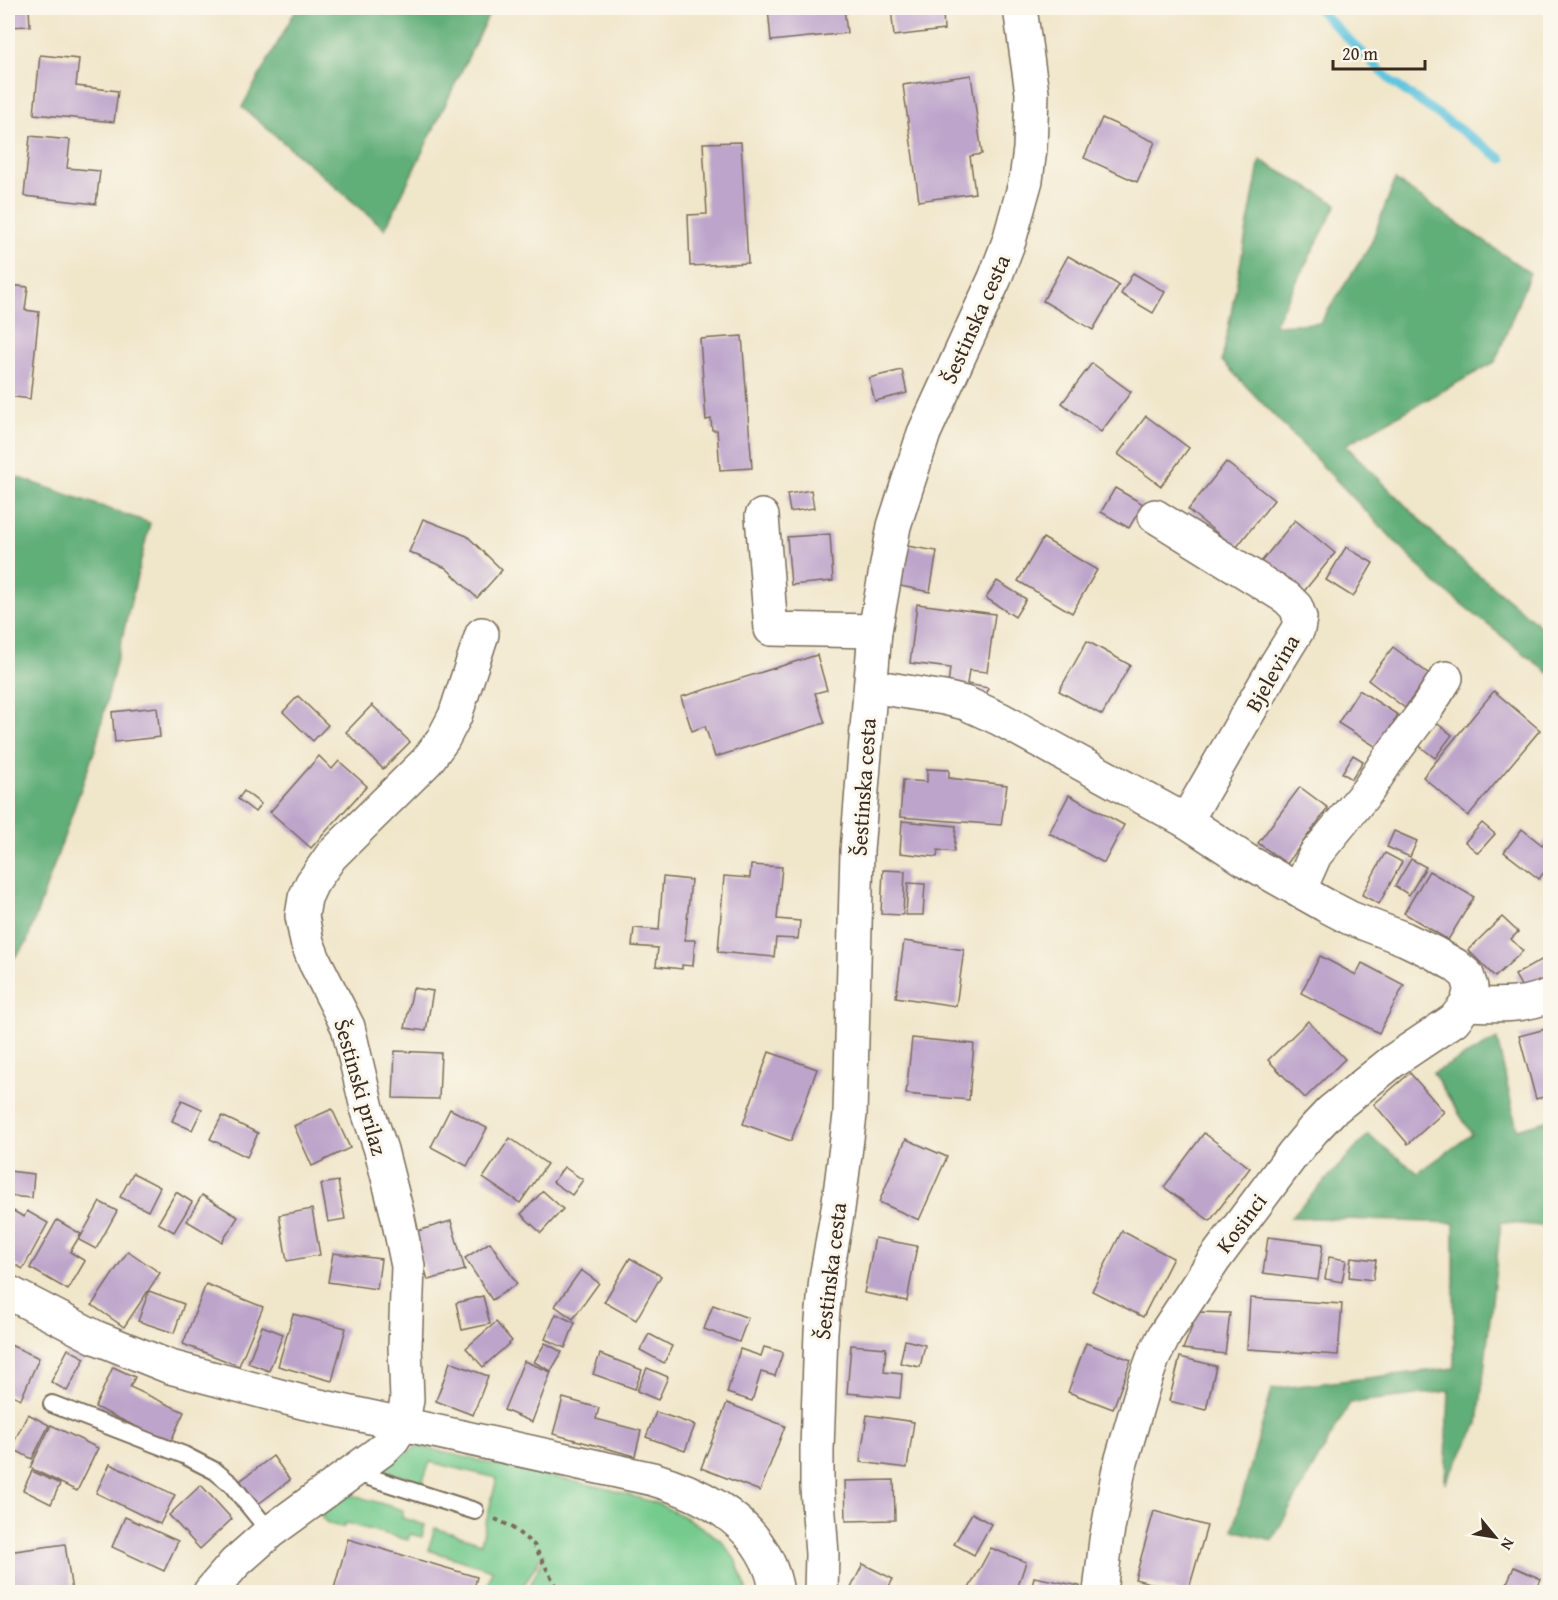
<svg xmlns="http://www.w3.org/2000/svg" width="1558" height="1600" viewBox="0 0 1558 1600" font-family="'Gentium Book Plus',serif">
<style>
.green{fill:#75ca8d;stroke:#587a56;stroke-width:1.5}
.forest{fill:#60ae78;stroke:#4e6c4b;stroke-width:1.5}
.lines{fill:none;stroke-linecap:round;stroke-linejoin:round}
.stream{stroke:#62c5df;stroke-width:9}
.building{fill:#bda4cb}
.lane-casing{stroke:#7a6c5a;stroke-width:20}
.street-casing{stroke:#7a6c5a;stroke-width:36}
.secondary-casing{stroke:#7a6c5a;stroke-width:36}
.path{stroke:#7a6c5a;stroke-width:4;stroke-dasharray:4.5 4.5;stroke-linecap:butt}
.lane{stroke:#fff;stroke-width:16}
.street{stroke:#fff;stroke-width:33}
.secondary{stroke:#fff;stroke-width:33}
.labels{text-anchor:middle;stroke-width:6;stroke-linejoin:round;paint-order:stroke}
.street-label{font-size:22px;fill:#3b2a1e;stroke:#fbf7ec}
</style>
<rect width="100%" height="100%" fill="#fbf7ec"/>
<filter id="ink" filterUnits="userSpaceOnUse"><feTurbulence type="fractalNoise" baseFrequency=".0167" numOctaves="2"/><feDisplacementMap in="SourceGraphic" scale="12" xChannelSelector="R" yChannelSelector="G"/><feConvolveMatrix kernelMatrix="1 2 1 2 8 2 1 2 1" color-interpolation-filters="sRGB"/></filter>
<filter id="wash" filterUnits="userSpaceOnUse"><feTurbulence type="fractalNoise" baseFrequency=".008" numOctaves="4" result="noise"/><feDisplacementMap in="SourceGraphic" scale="24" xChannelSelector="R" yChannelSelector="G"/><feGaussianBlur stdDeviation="1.35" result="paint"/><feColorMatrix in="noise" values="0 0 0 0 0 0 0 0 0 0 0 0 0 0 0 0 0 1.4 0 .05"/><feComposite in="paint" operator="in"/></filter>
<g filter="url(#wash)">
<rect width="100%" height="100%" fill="#f0e6ca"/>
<g class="green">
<polygon points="418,1446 501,1466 605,1488 659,1504 690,1520 721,1540 735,1559 748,1592 527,1592 545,1554 543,1553 520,1592 486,1592 492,1570 428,1550 435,1528 481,1543 497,1478 430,1462 422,1483 379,1468"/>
<path d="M346,1493L403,1510L402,1518L425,1525L422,1537L410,1534L408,1540L346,1523L343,1527C334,1525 325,1525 321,1515Z"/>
</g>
<g class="forest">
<polygon points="297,8 492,8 385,229 242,107"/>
<polygon points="1260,160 1337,204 1274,325 1320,323 1370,246 1395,180 1530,273 1495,362 1345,445 1455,555 1550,634 1550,674 1435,583 1222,361"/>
<polygon points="8,474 150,523 95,749 26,944 8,965"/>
<polygon points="1497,1039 1517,1129 1550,1120 1550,1227 1501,1222 1478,1424 1445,1483 1449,1391 1350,1403 1272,1540 1233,1530 1272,1389 1454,1368 1454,1223 1291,1217 1368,1135 1418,1173 1472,1134 1433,1073"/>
</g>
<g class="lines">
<polyline class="stream" points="1317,8 1392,82 1502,159"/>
</g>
<g id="blocks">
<g class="building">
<polygon points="8,8 29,8 30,26 8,27"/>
<polygon points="768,8 844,8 847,33 771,41"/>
<polygon points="891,8 946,8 943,12 944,30 894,36"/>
<polygon points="40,55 79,59 76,86 118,91 114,122 34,114"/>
<polygon points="971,75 982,154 970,156 975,193 919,201 903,85"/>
<polygon points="1102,118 1155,142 1137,182 1084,158"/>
<polygon points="30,136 70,140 67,168 100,171 96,204 24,196"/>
<polygon points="741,142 748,263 690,266 688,215 707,214 703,143"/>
<polygon points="1068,256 1119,285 1093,330 1043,301"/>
<polygon points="1133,273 1165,292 1153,313 1121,294"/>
<polygon points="8,285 28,287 25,310 39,312 30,399 8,396"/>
<polygon points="742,336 752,468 720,470 717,430 712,430 711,419 706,420 700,339"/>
<polygon points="1092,363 1131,392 1101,432 1062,403"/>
<polygon points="902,370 907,393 875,401 869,378"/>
<polygon points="1146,416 1189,448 1161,486 1118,454"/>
<polygon points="1226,462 1274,500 1236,548 1188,510"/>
<polygon points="1115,488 1143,504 1129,528 1101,512"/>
<polygon points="811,490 814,508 790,512 787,494"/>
<polygon points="423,519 467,536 502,570 477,598 446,568 409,552"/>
<polygon points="1295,520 1335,553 1301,595 1261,562"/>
<polygon points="830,534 833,581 791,585 787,537"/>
<polygon points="1043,538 1097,570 1072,613 1018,581"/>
<polygon points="907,546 937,551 930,592 900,586"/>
<polygon points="1346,547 1373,563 1353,597 1326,580"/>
<polygon points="997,581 1026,599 1015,617 986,598"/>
<polygon points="917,604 995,614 987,672 969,670 967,684 988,688 985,704 947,694 950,668 910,663"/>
<polygon points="1087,641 1130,665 1102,715 1059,691"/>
<polygon points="1393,647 1429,674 1405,708 1368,680"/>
<polygon points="817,655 827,690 815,693 825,723 715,757 705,726 692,731 681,697"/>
<polygon points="1359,690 1398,715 1378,748 1338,723"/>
<polygon points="1494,691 1540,730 1468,816 1423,777"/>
<polygon points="298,696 328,725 313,741 283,712"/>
<polygon points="372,705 410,742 383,769 346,732"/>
<polygon points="157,707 160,737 115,742 112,712"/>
<polygon points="1434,721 1452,735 1435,758 1417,744"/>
<polygon points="1353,755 1363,761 1352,779 1342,773"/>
<polygon points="319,756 332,769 339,761 367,786 311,848 270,812"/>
<polygon points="927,769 949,770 949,778 1007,785 1001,825 900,817 903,780 927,782"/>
<polygon points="1300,787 1328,808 1287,864 1258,843"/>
<polygon points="244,791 261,804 255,812 238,799"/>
<polygon points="1069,795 1124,825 1104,863 1049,833"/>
<polygon points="902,821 956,826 954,852 938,850 937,857 900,853"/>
<polygon points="1482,823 1495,834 1478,853 1465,842"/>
<polygon points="1522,829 1542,845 1546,840 1550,844 1550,864 1539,879 1504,852"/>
<polygon points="1394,831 1417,841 1410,857 1387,847"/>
<polygon points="1385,853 1402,862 1379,904 1362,895"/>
<polygon points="1411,859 1426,867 1409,895 1395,886"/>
<polygon points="751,865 782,867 777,919 800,921 798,939 776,938 774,957 718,952 724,876 750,878"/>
<polygon points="883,870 905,871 903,915 881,914"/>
<polygon points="1429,871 1474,897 1448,940 1404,913"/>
<polygon points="663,877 691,880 685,940 695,940 693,966 682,965 682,969 656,966 658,948 632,946 634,928 659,930"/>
<polygon points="908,883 925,884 923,915 906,915"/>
<polygon points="1502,917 1518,932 1511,939 1523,951 1495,977 1468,950"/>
<polygon points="904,941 964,950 956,1006 896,997"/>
<polygon points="1550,955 1550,983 1527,996 1515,975"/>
<polygon points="1320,956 1356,975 1362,963 1404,985 1379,1033 1301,993"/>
<polygon points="413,988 433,991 426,1031 405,1028"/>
<polygon points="1308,1021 1345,1059 1305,1098 1268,1060"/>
<polygon points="1546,1029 1550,1045 1550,1095 1536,1099 1519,1036"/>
<polygon points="912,1038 974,1044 969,1100 906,1094"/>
<polygon points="395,1051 441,1053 439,1099 393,1098"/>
<polygon points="769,1052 817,1069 791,1141 743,1124"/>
<polygon points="1410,1073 1444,1112 1408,1144 1374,1104"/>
<polygon points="182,1100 202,1109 192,1130 172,1121"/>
<polygon points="332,1109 350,1148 312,1166 294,1126"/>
<polygon points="450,1109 487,1128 467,1166 431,1147"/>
<polygon points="222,1116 258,1133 247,1157 210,1139"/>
<polygon points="1204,1133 1250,1168 1210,1221 1164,1187"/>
<polygon points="510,1138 547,1164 520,1203 483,1178"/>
<polygon points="906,1139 947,1157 919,1220 879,1202"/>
<polygon points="564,1167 583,1180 572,1195 553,1182"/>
<polygon points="8,1171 34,1174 32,1198 8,1196"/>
<polygon points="133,1173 160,1187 148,1211 120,1197"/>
<polygon points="338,1181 345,1219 328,1222 321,1184"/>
<polygon points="543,1191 563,1209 541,1233 521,1214"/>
<polygon points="176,1192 192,1202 174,1232 158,1223"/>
<polygon points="202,1195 238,1217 222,1242 187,1221"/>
<polygon points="100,1202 117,1211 96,1249 79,1240"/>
<polygon points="8,1208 24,1217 27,1211 48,1223 23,1269 8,1261"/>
<polygon points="312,1209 320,1255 287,1261 279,1215"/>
<polygon points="57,1220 81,1234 70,1252 85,1261 68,1290 30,1268"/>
<polygon points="451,1221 465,1270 428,1280 414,1232"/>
<polygon points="1122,1231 1173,1258 1143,1317 1092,1291"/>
<polygon points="1268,1237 1323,1244 1318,1280 1263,1273"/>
<polygon points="875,1238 917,1246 907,1301 864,1293"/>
<polygon points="490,1242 517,1284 492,1300 465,1258"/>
<polygon points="128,1251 160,1273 124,1327 92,1305"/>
<polygon points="333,1253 381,1259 377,1289 328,1282"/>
<polygon points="1329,1257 1346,1260 1342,1282 1325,1279"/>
<polygon points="1351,1257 1376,1260 1373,1280 1349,1277"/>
<polygon points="630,1258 661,1276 636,1320 604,1302"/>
<polygon points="581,1270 599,1283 573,1319 555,1306"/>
<polygon points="206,1284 263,1307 239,1366 183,1344"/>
<polygon points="149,1291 184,1304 174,1333 138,1321"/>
<polygon points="483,1296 490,1324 462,1330 456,1303"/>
<polygon points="1250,1298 1342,1304 1338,1355 1247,1349"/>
<polygon points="713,1305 748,1318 739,1342 704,1329"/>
<polygon points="1198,1312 1230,1313 1225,1354 1183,1349"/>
<polygon points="293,1314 346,1328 332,1381 278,1366"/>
<polygon points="556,1314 575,1323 565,1348 545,1339"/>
<polygon points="496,1322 512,1341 483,1367 466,1348"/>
<polygon points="262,1326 283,1334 269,1371 248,1363"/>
<polygon points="649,1334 672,1346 664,1363 640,1350"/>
<polygon points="905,1340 925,1345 920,1367 900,1363"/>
<polygon points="545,1343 562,1352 551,1371 534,1362"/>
<polygon points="1086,1343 1131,1360 1113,1409 1068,1392"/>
<polygon points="8,1344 39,1358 21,1399 8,1393"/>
<polygon points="851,1345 886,1348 884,1372 902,1374 900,1398 847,1393"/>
<polygon points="764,1347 783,1352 775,1376 761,1372 752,1401 727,1393 740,1349 761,1356"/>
<polygon points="68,1349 85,1358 67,1391 51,1382"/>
<polygon points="600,1354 642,1370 635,1389 593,1374"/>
<polygon points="1180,1357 1216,1366 1206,1410 1169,1401"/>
<polygon points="524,1361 551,1372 532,1422 504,1410"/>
<polygon points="450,1362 488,1376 473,1415 436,1401"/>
<polygon points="113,1367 135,1377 130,1387 184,1412 170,1443 95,1407"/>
<polygon points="647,1368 668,1377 658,1400 637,1391"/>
<polygon points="563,1398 599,1408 596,1419 641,1431 635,1456 553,1434"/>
<polygon points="727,1403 785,1426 760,1491 701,1468"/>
<polygon points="656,1412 695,1425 685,1451 646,1437"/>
<polygon points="28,1414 49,1425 32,1459 11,1448"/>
<polygon points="867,1415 914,1422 907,1468 860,1462"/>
<polygon points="51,1425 98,1448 77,1491 30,1468"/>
<polygon points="273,1456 290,1480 253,1508 236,1484"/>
<polygon points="110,1464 175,1495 160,1524 96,1493"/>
<polygon points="32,1471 60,1484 51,1504 23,1490"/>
<polygon points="894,1480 895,1520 846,1521 845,1481"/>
<polygon points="201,1485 232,1519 200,1549 169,1515"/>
<polygon points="1154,1511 1207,1526 1188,1592 1182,1592 1135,1579"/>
<polygon points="972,1513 991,1524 974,1555 954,1544"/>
<polygon points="125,1517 178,1541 164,1571 112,1547"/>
<polygon points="348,1539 477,1577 473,1592 333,1592"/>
<polygon points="65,1544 72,1592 8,1592 8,1552"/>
<polygon points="991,1548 1026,1562 1016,1592 967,1592"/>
<polygon points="863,1564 893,1579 886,1592 849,1592"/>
<polygon points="1514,1567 1541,1579 1535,1592 1503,1592"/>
<polygon points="1034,1577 1080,1586 1079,1592 1031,1592"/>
</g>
</g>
</g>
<g filter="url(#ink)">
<use href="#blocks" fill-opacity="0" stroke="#7a6c5a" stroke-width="1.5"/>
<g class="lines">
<defs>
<g id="lane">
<polyline points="52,1404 184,1455 215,1471 231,1484 270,1532"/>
<polyline points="353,1472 475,1511"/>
</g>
<g id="street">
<polyline points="762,516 771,629 875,631"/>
<polyline points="1155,516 1287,598 1296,607 1300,618 1298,629 1277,663 1186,821"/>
<polyline points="871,686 944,698 965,703 1000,719 1186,821 1247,861 1325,905 1350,918 1405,939 1434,953 1455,965 1467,975 1471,987 1467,1004 1454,1020 1393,1061 1331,1111 1313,1130 1293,1154 1214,1260 1165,1334 1153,1358 1144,1383 1119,1469 1106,1540 1100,1592"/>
<polyline points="1299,891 1315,855 1368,790 1387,761 1427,708 1446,678"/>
<path d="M1467,1004C1495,1005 1525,1007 1550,995"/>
<polyline points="210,1592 235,1563 270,1532 381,1451 393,1439 402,1425 407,1400 405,1346 408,1266 397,1213 381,1150 367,1108 348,1027 314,960 307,942 302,916 305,898 312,883 331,856 427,761 443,739 455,716 482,634"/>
</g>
<g id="secondary">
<path d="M8,1292L95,1337L170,1367L306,1403L653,1479C710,1496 766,1527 777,1592"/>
<polyline points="821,1592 822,1554 817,1488 817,1449 821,1332 826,1278 838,1209 850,1115 857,851 875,631 894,526 924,433 995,278 1009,241 1026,180 1030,149 1032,93 1020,8"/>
</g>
</defs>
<use href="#lane" class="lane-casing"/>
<use href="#street" class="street-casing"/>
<use href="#secondary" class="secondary-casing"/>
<g class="path">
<polyline points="495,1519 510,1526 534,1545 559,1592"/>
<polyline points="255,1589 268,1592"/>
</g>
<use href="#lane" class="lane"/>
<use href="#street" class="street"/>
<use href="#secondary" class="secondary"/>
</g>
</g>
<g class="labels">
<g class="street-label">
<text transform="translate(975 319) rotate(-66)" y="8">Šestinska cesta</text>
<text transform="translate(1272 673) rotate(-60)" y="8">Bjelevina</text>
<text transform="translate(863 787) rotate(-86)" y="8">Šestinska cesta</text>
<text transform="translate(361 1087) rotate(74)" y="8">Šestinski prilaz</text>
<text transform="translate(1241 1223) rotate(-53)" y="8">Kosinci</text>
<text transform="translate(830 1271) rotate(-83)" y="8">Šestinska cesta</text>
</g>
</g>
<rect width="1558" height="1600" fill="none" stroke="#fbf7ec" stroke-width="30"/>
<g transform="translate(1495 1537) rotate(120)" stroke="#fbf7ec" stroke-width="4.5" paint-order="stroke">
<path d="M0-4.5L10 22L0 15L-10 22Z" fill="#3b2a1e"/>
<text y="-9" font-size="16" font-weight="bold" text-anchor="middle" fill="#3b2a1e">N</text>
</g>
<path d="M1333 60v9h92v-9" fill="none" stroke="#3b2a1e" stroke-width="3"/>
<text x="1342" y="60" font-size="18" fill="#3b2a1e" stroke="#fbf7ec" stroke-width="4.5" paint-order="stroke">20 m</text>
</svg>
